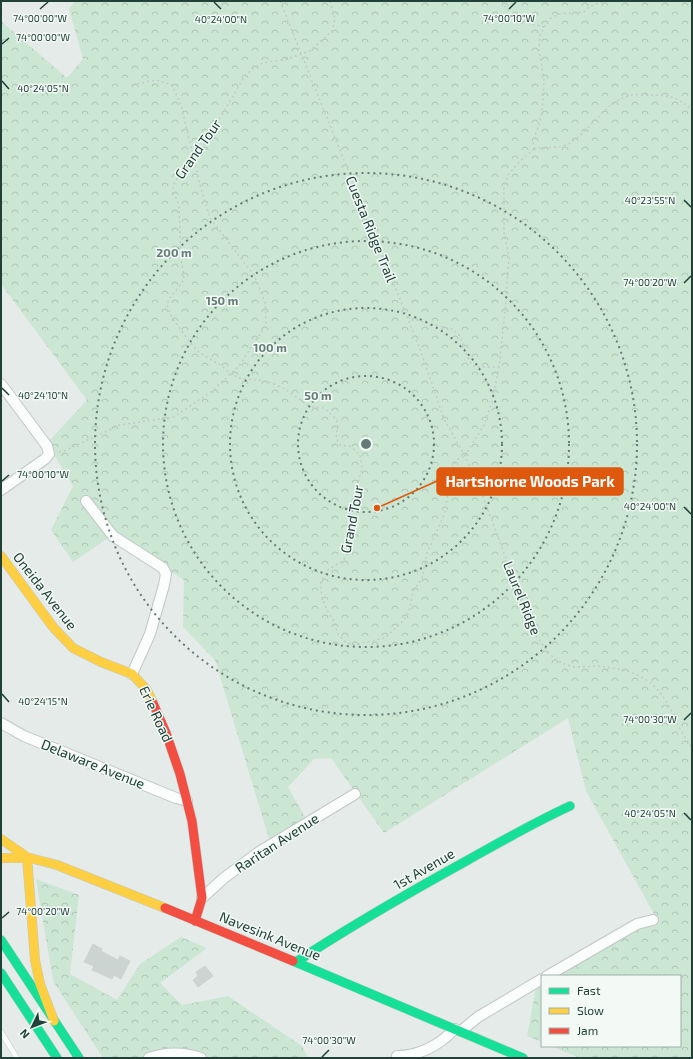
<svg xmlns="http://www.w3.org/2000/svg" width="693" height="1059" viewBox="0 0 693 1059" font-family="'Exo 2',sans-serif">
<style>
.forest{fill:url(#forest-crowns)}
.building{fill:#ccd4d1;stroke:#cdd4d1}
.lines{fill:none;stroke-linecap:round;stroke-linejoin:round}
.lane-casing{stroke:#c2c8c5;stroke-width:6}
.street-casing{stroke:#c2c8c5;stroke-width:12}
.fast-casing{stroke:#c0c8c5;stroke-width:10}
.slow-casing{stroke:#c0c8c5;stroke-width:10}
.jam-casing{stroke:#c0c8c5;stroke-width:10}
.path{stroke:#c1cbc8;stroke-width:1.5;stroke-dasharray:2 3;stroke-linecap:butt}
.lane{stroke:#fbfcfc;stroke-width:5}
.street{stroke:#fbfcfc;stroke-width:10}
.fast{stroke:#16e098;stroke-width:9}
.slow{stroke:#ffcf43;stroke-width:9}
.jam{stroke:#f24e42;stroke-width:9}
.ticks{fill:none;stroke:#204038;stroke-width:1.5}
.ring{fill:none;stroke:#657c76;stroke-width:2;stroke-dasharray:2 4}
.labels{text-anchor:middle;stroke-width:3;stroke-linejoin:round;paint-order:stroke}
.street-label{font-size:14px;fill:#204038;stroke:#f3faf6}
.ticks-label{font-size:10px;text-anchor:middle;fill:#204038;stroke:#f3faf6;stroke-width:3;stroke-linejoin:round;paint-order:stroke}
.centre{fill:#657c76;stroke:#f3faf6;stroke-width:2}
.ring-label{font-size:12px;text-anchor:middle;font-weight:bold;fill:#657c76;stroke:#f3faf6;stroke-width:3;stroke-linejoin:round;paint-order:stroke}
.leader{fill:none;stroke:#de580e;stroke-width:1.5}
.callout-dot{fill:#de580e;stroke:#f3faf6;stroke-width:1.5}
.callout{fill:#de580e;stroke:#de580e;stroke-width:1.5}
.callout-label{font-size:15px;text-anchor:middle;font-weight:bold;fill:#fff}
</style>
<defs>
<pattern id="forest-crowns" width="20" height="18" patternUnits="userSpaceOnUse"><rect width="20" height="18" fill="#cce6d4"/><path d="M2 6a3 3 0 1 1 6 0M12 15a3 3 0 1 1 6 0" fill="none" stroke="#afc6b7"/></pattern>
</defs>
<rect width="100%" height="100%" fill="#e5ebe8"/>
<g class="forest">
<polygon points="75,1 692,1 692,1058 580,1058 551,1046 680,1046 680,976 547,976 654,914 586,791 568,718 384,833 331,758 314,759 288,787 306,819 270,842 215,660 183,627 184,580 114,534 73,562 51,530 73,486 47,443 87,400 1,284 1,21 67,78 83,59 69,9"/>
<polygon points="36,879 79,895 70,974 117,1000 140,964 181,937 207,948 160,983 182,1005 228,996 302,1046 308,1058 103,1058 53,981"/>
<polygon points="542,979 542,1042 527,1036 537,982"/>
</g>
<g class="building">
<polygon points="93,944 102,949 101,951 118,960 120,956 130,961 121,979 114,975 112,979 92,970 94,966 84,962"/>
<polygon points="205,966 213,976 198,987 193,980 198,976 196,972"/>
</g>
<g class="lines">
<defs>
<polyline id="lane" points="1,1032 17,1058"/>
<g id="street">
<polyline points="1,384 47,446 49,454 45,459 1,490"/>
<polyline points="86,501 113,536 163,568 166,574 164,585 150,634 132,674"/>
<polyline points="1,723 24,736 176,798 187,801"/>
<polyline points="202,898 224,878 259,852 355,794"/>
<polyline points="547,976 637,924 653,920"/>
<polyline points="461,1031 478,1017 542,979"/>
<path d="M397,1056C421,1056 439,1045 455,1029"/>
<path d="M149,1058C166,1052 184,1052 201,1058"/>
</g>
<g id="fast">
<polyline points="1,940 79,1058"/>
<polyline points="293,961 523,1058"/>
<path d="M296,962C352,925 410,892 468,860C502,841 535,822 570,806"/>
<polyline points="1,973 57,1058"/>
</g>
<g id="slow">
<polyline points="1,556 53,627 73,648 101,662 132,674 147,690 153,703"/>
<polyline points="1,839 27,857 35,960 40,984 54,1021"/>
<polyline points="1,858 30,858 57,865 165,908"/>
</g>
<g id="jam">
<polyline points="153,703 166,733 180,774 192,821 202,898 195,921"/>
<polyline points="165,908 293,961"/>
</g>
</defs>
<use href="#lane" class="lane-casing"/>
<use href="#street" class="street-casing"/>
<use href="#fast" class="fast-casing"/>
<use href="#slow" class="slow-casing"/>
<use href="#jam" class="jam-casing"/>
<g class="path">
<polyline points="280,1 420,349 444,419 465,456 482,494 518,591 523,608 534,633 549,653 556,660 564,664 574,667 598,666 625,670 640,676 652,684 660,692 666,701 671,710 675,721 692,748"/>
<polyline points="330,1 335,19 332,31 310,51 287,59 263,63 252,69 243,79 209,137 189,165 180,174 174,184 173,186 174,194 179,205 181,258 184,278 182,283 169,299 167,305 172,318 193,346 200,353 222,366 230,374 242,379 258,380 272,383 285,389 309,406 323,408 328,411 336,419 338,424 336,438 340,445 349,446 355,450 360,455 362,468 353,501 349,532 349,551 343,561 329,569 324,575 321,582 321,590 322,597 327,610 334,621 338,634 345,642 353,645 385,638 402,622 409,612 413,592 422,578 427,553 444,515 453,467 458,459 465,456"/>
<path d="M502,1C513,22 522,21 544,27"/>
<polyline points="534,149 533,141 540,122 543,103 544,79 539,49 540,36 544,27 551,18 559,14 584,12 590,6 607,1"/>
<path d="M534,149C545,147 560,149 570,143C593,129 604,101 632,95C637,94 643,95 647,95C670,95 675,96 692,110"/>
<polyline points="407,317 426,323 452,329 460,336 467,356 472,365 476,367 499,367"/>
<polyline points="59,452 64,451 120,425 174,417 212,391 239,366 266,325 265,302 254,275 210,218 200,185 181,105 172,85 156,80 136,84"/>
<polyline points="465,456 484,425 492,402 499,367 505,311 509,257 504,233 504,187 508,175 519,162 534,149"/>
</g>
<use href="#lane" class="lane"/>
<use href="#street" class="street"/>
<use href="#fast" class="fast"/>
<use href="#slow" class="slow"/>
<use href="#jam" class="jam"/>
</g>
<path class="ticks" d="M214,2L221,9M40,9L48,2M509,9L516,2M2,44L9,38M2,81L9,89M684,200L691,207M684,283L691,276M2,388L9,395M2,481L9,475M684,507L691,514M2,694L9,702M684,720L691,713M684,813L691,820M2,918L9,912M322,1057L329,1050"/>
<g class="ring">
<circle cx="366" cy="444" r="68"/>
<circle cx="366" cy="444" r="136"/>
<circle cx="366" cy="444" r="203"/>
<circle cx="366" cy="444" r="271"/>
</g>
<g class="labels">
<g class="street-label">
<text transform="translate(198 149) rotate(-55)" y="5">Grand Tour</text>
<text transform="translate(371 229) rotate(68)" y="5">Cuesta Ridge Trail</text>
<text transform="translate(352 519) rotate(-79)" y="5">Grand Tour</text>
<text transform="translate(45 591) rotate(52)" y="5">Oneida Avenue</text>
<text transform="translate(522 598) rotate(68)" y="5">Laurel Ridge</text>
<text transform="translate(156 714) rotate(65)" y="5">Erie Road</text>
<text transform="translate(93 764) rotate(22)" y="5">Delaware Avenue</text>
<text transform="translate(277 843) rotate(-33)" y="5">Raritan Avenue</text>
<text transform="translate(424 869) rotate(-30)" y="5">1st Avenue</text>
<text transform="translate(270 936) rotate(22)" y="5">Navesink Avenue</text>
</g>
</g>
<g class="ticks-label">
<text x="40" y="22">74°00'00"W</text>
<text x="509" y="22">74°00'10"W</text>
<text x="221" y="23">40°24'00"N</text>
<text x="43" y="41">74°00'00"W</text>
<text x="43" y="92">40°24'05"N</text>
<text x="650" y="204">40°23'55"N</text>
<text x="650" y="286">74°00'20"W</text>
<text x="43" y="399">40°24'10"N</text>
<text x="43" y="478">74°00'10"W</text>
<text x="650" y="510">40°24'00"N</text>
<text x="43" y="705">40°24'15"N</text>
<text x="650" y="723">74°00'30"W</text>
<text x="650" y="817">40°24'05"N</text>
<text x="43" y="915">74°00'20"W</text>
<text x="329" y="1044">74°00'30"W</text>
</g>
<circle cx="366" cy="444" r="6" class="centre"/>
<g class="ring-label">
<text x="174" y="257">200 m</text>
<text x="222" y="305">150 m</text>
<text x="270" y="352">100 m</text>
<text x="318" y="400">50 m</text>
</g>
<path class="leader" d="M377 508L437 481"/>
<circle class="callout-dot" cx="377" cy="508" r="4"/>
<rect class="callout" x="437" y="468" width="186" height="27" rx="4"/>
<g class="callout-label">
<text x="530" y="487">Hartshorne Woods Park</text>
</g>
<rect width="693" height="1059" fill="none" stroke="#204038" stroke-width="4"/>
<rect x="541" y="975" width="140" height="72" fill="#f3faf6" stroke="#9fb0aa"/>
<rect x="549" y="988" width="20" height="6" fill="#16e098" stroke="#9fb0aa"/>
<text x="577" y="995" font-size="12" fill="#204038">Fast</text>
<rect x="549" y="1008" width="20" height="6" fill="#ffcf43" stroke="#9fb0aa"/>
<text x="577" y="1015" font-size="12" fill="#204038">Slow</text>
<rect x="549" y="1028" width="20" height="6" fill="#f24e42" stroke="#9fb0aa"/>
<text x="577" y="1035" font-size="12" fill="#204038">Jam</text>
<g transform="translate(32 1027) rotate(227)" stroke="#f3faf6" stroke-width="3" paint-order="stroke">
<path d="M0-3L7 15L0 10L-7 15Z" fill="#204038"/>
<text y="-6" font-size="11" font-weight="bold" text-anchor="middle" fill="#204038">N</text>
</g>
</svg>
